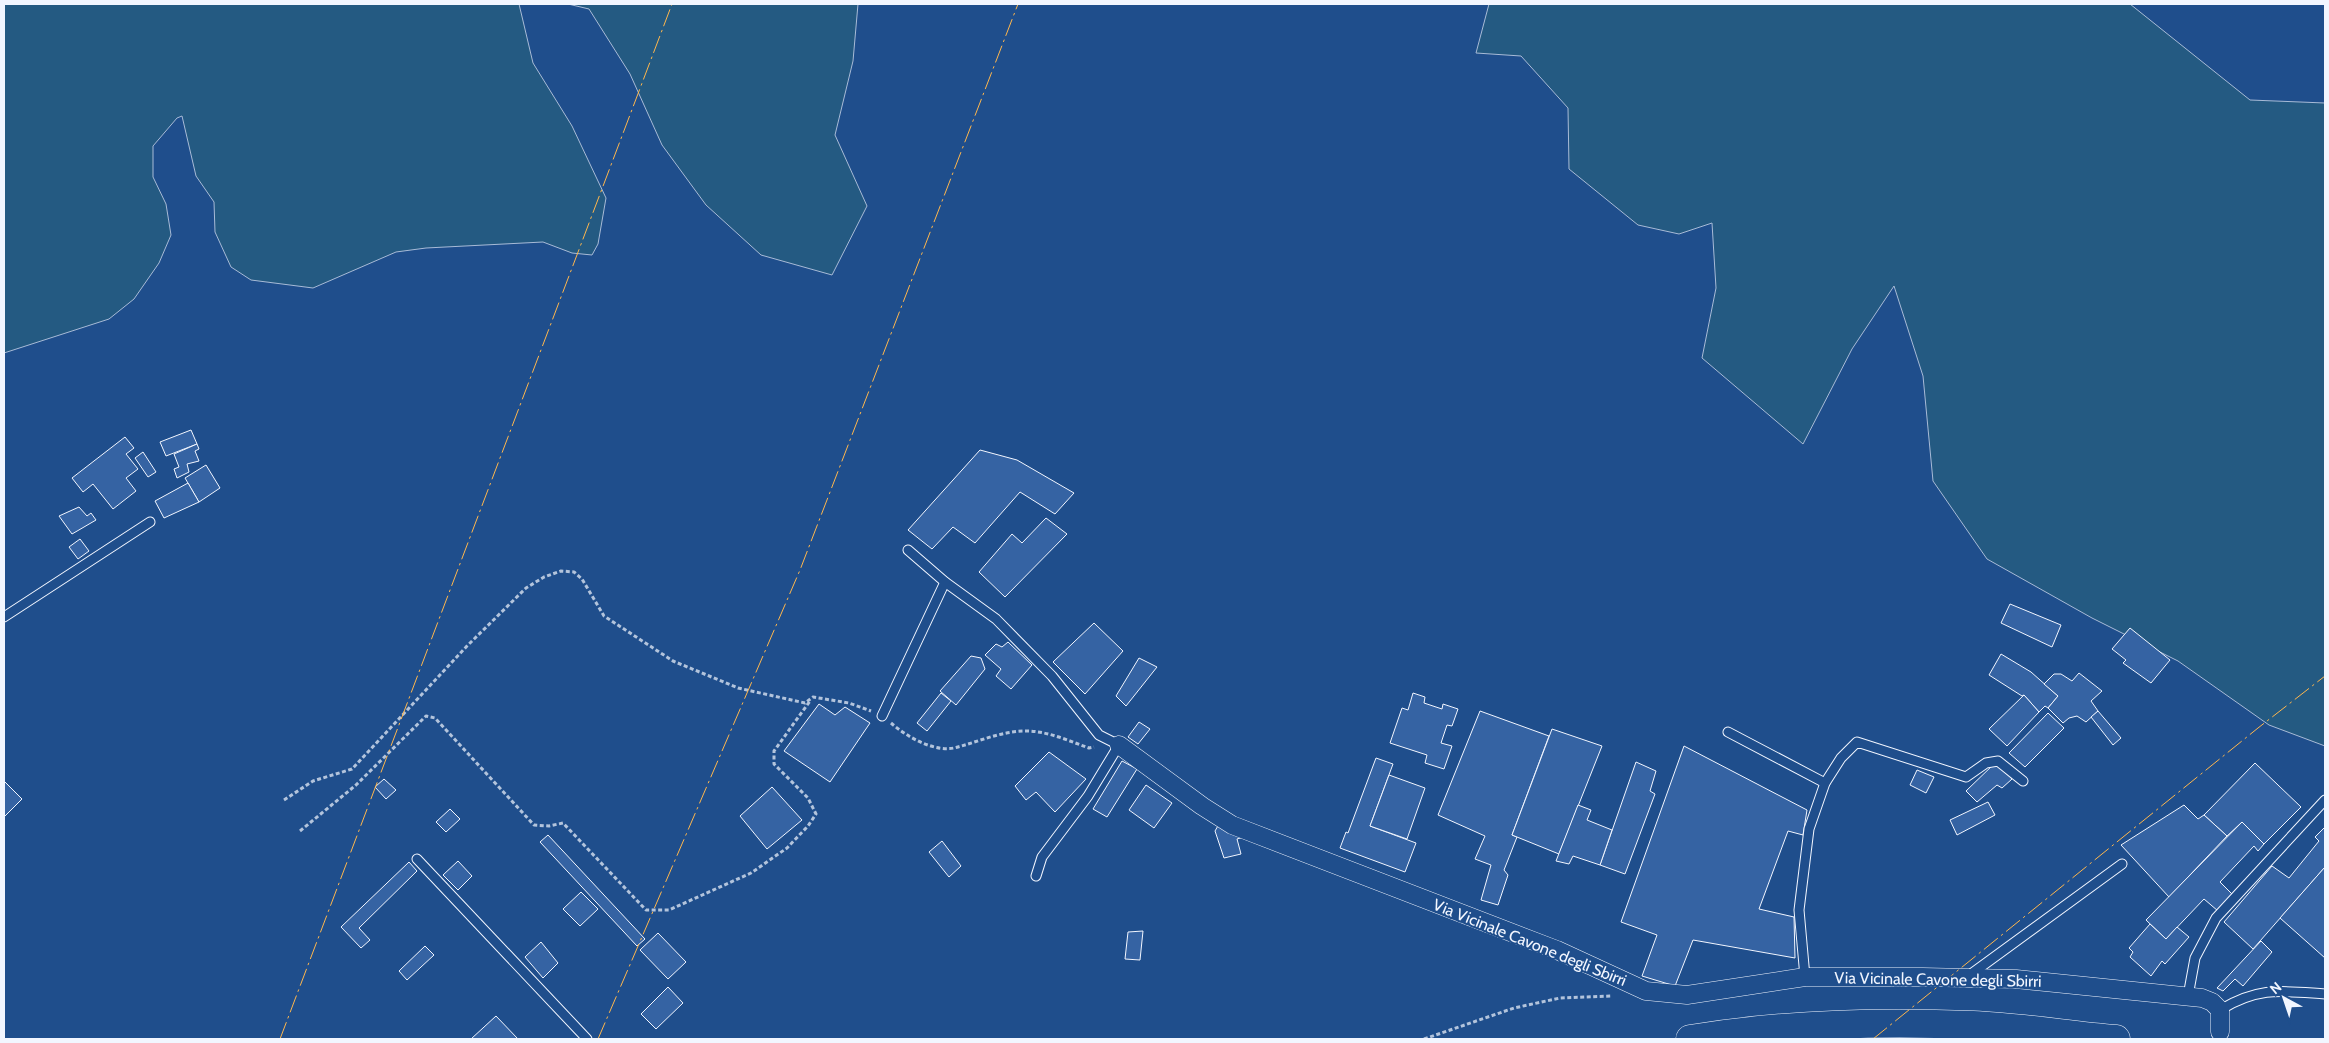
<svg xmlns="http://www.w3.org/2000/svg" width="2329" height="1043" viewBox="0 0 2329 1043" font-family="Cabin,sans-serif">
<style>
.green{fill:#245a82;stroke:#a8bbd7}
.building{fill:#3563a3;stroke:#f2f6ff}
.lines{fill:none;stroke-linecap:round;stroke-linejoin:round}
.service-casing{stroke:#f2f6ff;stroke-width:11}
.minor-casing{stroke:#f2f6ff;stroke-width:19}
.motorway-casing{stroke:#f2f6ff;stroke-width:29}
.path{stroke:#b3c4dc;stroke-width:3;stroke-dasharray:4 2.5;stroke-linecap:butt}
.service{stroke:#1f4e8c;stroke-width:9}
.minor{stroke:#1f4e8c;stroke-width:18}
.motorway{stroke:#1f4e8c;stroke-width:28}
.power{stroke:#ffb74d;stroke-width:1;stroke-dasharray:18 4 2.5 4;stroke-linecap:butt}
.labels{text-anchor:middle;stroke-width:4;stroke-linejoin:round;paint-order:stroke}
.street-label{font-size:16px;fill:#f2f6ff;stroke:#1f4e8c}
</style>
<rect width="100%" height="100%" fill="#1f4e8c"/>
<g class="green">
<polygon points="4,4 519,4 533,63 572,126 606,198 598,244 592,255 572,253 543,242 426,248 396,252 313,288 251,280 231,267 215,232 214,202 196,176 182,116 177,118 153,146 153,177 166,204 171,235 159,263 134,299 109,319 4,353"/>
<polygon points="568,4 858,4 853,61 835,135 867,206 832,275 761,255 706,205 662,145 630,74 589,9"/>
<polygon points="1489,4 2130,4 2250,100 2325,103 2325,746 2269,725 2178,661 2092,618 1987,559 1933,481 1923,376 1894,286 1852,349 1803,444 1702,358 1716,288 1712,223 1679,234 1638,225 1569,169 1568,108 1521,56 1476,53"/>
</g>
<g class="building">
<polygon points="191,430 197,444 166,456 160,442"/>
<polygon points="125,437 134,448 126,454 138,469 126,478 136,491 113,509 93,484 83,492 72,478"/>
<polygon points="197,444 199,449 195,451 199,461 187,464 189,472 177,478 174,469 179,467 174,454"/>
<polygon points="980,450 1017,460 1074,493 1055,514 1020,492 975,543 953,527 932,549 908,530"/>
<polygon points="143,452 156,472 148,477 135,458"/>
<polygon points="206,465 220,488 199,502 185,478"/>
<polygon points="188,483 199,502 164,518 155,501"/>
<polygon points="79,507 87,516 91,513 96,520 72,534 59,516"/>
<polygon points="1046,518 1067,534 1005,597 979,572 1012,534 1022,543"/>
<polygon points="80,539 89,551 78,559 69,547"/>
<polygon points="2010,604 2061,625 2052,647 2001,623"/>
<polygon points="1094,623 1123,651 1085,694 1053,662"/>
<polygon points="2130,628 2170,660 2151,683 2123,663 2126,660 2112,649"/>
<polygon points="1008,642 1032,665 1011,689 996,676 1001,669 985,655 996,644 1002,647"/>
<polygon points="2001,654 2031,672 2058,696 2048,708 2045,706 2039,712 2024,695 2022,696 1989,675"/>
<polygon points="971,656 981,658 985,669 956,705 940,691"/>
<polygon points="1139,658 1157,667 1126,706 1116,696"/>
<polygon points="2079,673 2102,691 2091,701 2098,711 2086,722 2077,716 2069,718 2063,723 2048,708 2058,696 2044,684 2054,674 2061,674 2072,681"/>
<polygon points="941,693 951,701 927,731 917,723"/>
<polygon points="1413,693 1425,697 1424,703 1442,709 1443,704 1458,709 1452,726 1447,725 1441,743 1452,746 1444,769 1425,763 1427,755 1390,743 1402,708 1408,710"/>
<polygon points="2024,695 2039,712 2007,746 1989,729"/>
<polygon points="819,704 835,715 845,707 870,723 830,782 784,751"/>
<polygon points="1480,711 1549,736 1512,835 1517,837 1504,870 1508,875 1498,905 1481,900 1491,865 1475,859 1485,836 1438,815"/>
<polygon points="2098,711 2121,738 2113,745 2091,717"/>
<polygon points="2048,713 2064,728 2025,767 2009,753"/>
<polygon points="1139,722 1150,729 1138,744 1128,737"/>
<polygon points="1552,729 1602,746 1559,854 1512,835"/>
<polygon points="1684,746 1807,810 1803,835 1788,831 1759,909 1794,917 1795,958 1693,940 1675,986 1642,976 1657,935 1621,922"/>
<polygon points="1049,752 1086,779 1055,812 1036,792 1026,800 1015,786"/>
<polygon points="1376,758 1393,764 1370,826 1416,843 1405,872 1340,848 1346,832 1348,833"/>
<polygon points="1122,761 1137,769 1107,817 1093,809"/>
<polygon points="1636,762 1656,771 1650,791 1655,794 1625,874 1600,865"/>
<polygon points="1995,763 2012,779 2002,788 1997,785 1977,802 1966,791"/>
<polygon points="2255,763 2301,807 2264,844 2242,822 2227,836 2204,815"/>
<polygon points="1917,770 1934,777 1926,793 1910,785"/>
<polygon points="1389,775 1425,788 1407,839 1370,826"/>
<polygon points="384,779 396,790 386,799 375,787"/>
<polygon points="4,781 22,799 4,817"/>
<polygon points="1146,785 1172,803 1154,828 1129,810"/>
<polygon points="772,787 802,820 767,849 740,816"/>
<polygon points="1988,802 1995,815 1957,835 1950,820"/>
<polygon points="1578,805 1591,810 1587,820 1612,830 1600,865 1573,856 1569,864 1556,861"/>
<polygon points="2184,805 2198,819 2204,815 2227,836 2169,897 2121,845"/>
<polygon points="450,809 460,819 446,832 436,822"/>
<polygon points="2242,822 2264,844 2258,851 2254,846 2220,882 2233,895 2218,911 2204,899 2166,939 2146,920"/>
<polygon points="1219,824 1247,836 1237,839 1241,854 1224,858 1215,831"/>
<polygon points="2325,827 2325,867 2253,949 2224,922 2272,866 2289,878 2319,841 2315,837"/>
<polygon points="548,835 645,939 637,946 540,842"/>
<polygon points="942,841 961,866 949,877 929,852"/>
<polygon points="458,861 472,876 458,890 443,875"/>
<polygon points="409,862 417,871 359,928 370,940 361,948 341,927"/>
<polygon points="2325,867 2325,958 2280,918"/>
<polygon points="581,892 598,909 580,926 563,909"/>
<polygon points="2150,924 2166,939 2177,927 2189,937 2165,964 2162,961 2151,976 2130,957 2133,952 2129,948"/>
<polygon points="1143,931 1140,960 1125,959 1128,932"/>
<polygon points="658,933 686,962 668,979 640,950"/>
<polygon points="2261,941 2272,952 2243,986 2235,979 2223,991 2217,988"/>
<polygon points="541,942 558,963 543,978 525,957"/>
<polygon points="425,946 434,955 407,980 399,971"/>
<polygon points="668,987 683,1003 656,1029 641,1014"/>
<polygon points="496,1016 518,1039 471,1039"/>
</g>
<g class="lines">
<defs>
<g id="service">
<polyline points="908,550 945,582 996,619 1052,676 1099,735 1119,745 1088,796 1042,857 1036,876"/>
<polyline points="4,617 150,522"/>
<polyline points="882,716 945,582"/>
<polyline points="1728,732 1825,783"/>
<polyline points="417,859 587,1039"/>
<polyline points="1805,977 1799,910 1809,829 1825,783 1841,758 1857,742 1966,777 1986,763 1998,761 2023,781"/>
<polyline points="1967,977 2122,864"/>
<polyline points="2188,996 2195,958 2216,918 2325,800"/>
<path d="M2220,1010C2259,986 2283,991 2325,994"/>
</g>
<polyline id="minor" points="1119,745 1202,806 1232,825 1557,950 1646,991 1687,995 1805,977 1923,977 2016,979 2202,998 2212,1002 2220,1010 2220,1032"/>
<path id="motorway" d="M1690,1039C1783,1024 1879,1021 1973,1025C2021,1027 2069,1035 2116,1039"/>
</defs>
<use href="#service" class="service-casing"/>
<use href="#minor" class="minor-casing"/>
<use href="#motorway" class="motorway-casing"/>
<g class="path">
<path d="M891,723C907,737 936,754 958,747C980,741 1002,731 1026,731C1048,731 1069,741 1089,748L1094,747"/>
<polyline points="284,800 313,781 352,769 467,646 526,588 544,577 561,571 574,572 582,579 604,616 673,661 738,688 805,703 813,697 849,703 871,711"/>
<polyline points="300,831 356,785 426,716 435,718 534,825 549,826 563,823 646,910 669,910 751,873 787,848 808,826 816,814 808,798 774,764 774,751 810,701"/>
<polyline points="1424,1039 1514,1008 1560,998 1611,996"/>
</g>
<use href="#service" class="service"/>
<use href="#minor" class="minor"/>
<use href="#motorway" class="motorway"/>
<g class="power">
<polyline points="280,1039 672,4"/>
<polyline points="598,1039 800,570 1018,4"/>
<polyline points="1873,1039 2258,728 2325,676"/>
</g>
</g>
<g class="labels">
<g class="street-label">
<text transform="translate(1530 942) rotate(22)" y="6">Via Vicinale Cavone degli Sbirri</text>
<text transform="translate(1938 979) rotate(1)" y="6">Via Vicinale Cavone degli Sbirri</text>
</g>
</g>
<rect width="2329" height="1043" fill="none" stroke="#f2f6ff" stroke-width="10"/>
<g transform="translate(2284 998) rotate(320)" stroke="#1f4e8c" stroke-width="4" paint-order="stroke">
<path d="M0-4L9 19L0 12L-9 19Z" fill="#f2f6ff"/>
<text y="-8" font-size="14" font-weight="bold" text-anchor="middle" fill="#f2f6ff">N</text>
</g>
</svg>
